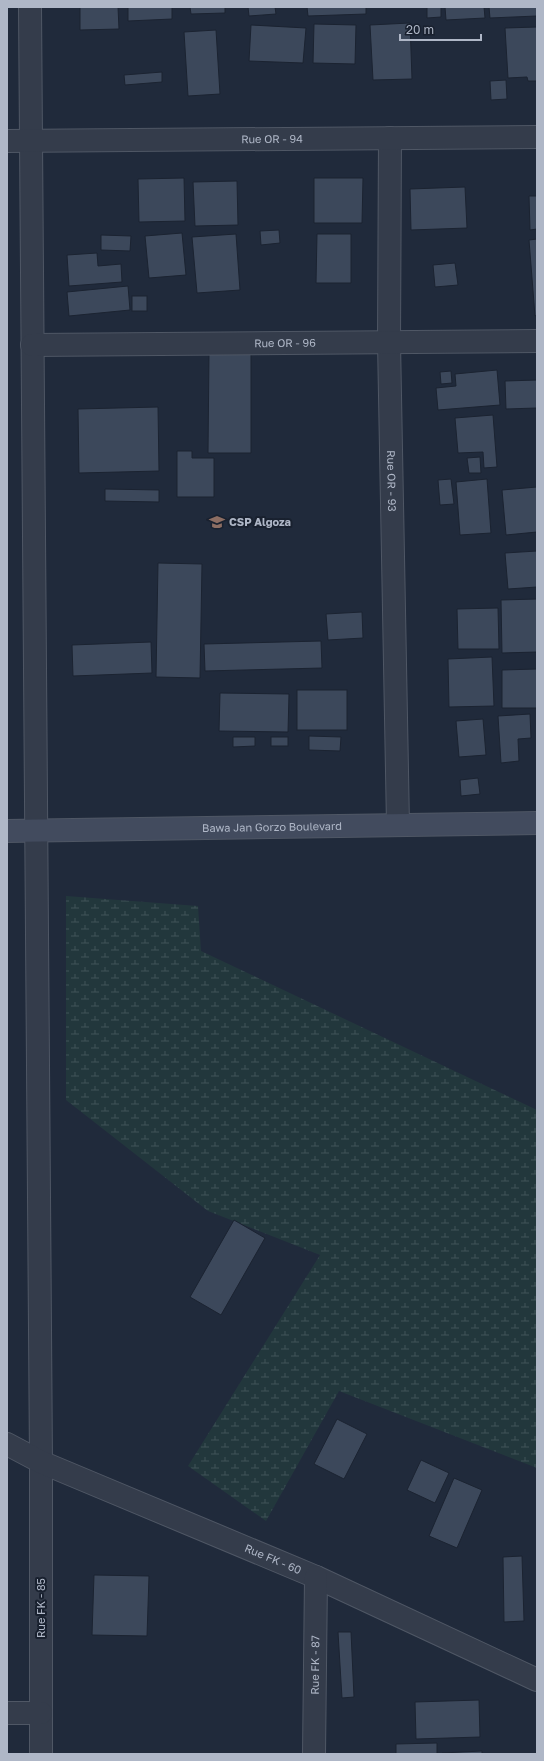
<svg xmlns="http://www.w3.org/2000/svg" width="544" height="1761" viewBox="0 0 544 1761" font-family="'Golos Text',sans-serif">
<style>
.wetland{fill:url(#wetland-marsh)}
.building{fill:#3c485b;stroke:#1b2331}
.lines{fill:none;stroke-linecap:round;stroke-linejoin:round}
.street-casing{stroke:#4f5765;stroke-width:24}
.secondary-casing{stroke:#4f5765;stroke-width:24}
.street{stroke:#343c4b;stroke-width:22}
.secondary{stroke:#424b5e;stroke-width:22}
.labels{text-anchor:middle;stroke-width:4;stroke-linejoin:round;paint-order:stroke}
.street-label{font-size:11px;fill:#afb7c7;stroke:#19212f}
.poi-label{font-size:11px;font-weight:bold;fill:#afb7c7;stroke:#19212f;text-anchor:start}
</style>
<defs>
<pattern id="wetland-marsh" width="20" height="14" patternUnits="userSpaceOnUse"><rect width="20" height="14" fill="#22373c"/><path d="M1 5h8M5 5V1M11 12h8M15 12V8" fill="none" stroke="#405257"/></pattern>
</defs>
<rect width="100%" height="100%" fill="#202a3b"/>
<polygon class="wetland" points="66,896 198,906 201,951 537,1110 537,1468 339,1391 266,1521 188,1466 320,1255 208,1211 66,1100"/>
<g class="building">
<polygon points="80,7 118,7 119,29 80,30"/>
<polygon points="128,7 172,7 172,19 128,21"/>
<polygon points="190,7 225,7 225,13 191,14"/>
<polygon points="248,7 275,7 276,14 249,16"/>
<polygon points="307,7 366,7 366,14 308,16"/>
<polygon points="427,7 441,7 441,17 427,18"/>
<polygon points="445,7 484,7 485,18 446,20"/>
<polygon points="489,7 537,7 537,16 490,18"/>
<polygon points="410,23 412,79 373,80 370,25"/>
<polygon points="314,24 356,25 355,64 313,63"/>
<polygon points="251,25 306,28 303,63 249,61"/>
<polygon points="537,27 537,81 528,81 527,77 508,78 505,28"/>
<polygon points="216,30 220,94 188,96 184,32"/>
<polygon points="162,72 162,82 125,85 124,75"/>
<polygon points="506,80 507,99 491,100 490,81"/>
<polygon points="184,178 185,221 139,222 138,179"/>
<polygon points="314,178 363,178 362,223 314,223"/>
<polygon points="237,181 238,225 195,226 193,182"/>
<polygon points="465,187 467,228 411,230 410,189"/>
<polygon points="529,196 537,196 537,229 530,230"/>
<polygon points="279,230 280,243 261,245 260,231"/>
<polygon points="182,233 186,275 149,278 145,236"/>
<polygon points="236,234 240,290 197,293 192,237"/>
<polygon points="317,234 351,234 351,283 316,283"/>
<polygon points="101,235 131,236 130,251 101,250"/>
<polygon points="537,239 537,315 535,316 529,240"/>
<polygon points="97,253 98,266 121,264 122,282 69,286 67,255"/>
<polygon points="455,263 458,285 435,287 433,265"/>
<polygon points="128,286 130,310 69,316 67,292"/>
<rect x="132" y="296" width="15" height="15"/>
<polygon points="209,352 251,352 251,453 208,453"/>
<polygon points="497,370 500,405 438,410 436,388 456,386 455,374"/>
<polygon points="451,371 452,383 441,384 440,372"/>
<polygon points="537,380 537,408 506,409 505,381"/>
<polygon points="158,407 159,471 79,473 78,409"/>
<polygon points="493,415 497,467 484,468 483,452 458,453 455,418"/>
<polygon points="177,451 192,451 192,458 214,458 214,497 177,497"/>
<polygon points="480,457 481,473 469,473 467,458"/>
<polygon points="451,479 454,504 440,505 438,480"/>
<polygon points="487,479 491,533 460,535 456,482"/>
<polygon points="537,487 537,532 506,535 502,490"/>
<polygon points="105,489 159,490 159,502 105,501"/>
<polygon points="537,551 537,587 508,589 505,553"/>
<polygon points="158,563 202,564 200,678 156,677"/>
<polygon points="537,599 537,652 502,653 501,600"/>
<polygon points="498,608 499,649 458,649 457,609"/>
<polygon points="362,612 363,638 328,640 326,614"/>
<polygon points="321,641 322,668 205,671 204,644"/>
<polygon points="151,642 152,673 73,676 72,645"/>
<polygon points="492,657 494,706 449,707 448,659"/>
<polygon points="537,669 537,708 502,708 502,670"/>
<rect x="297" y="690" width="50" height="40"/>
<polygon points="220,693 289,694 288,732 219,731"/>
<polygon points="530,714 531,738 518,739 519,761 501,763 498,716"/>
<polygon points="483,719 486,755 459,757 456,721"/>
<polygon points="309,736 341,737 340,751 309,750"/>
<polygon points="233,737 255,737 255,746 233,747"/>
<rect x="271" y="737" width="17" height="9"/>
<polygon points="478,778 480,794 461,796 460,780"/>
<polygon points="234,1220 265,1238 221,1315 190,1297"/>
<polygon points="337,1419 367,1434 344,1479 314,1464"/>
<polygon points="421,1460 449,1473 435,1503 407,1490"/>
<polygon points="454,1478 482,1490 457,1548 429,1536"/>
<polygon points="522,1556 524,1621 504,1622 503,1557"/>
<polygon points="94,1575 149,1576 147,1636 92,1635"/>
<polygon points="338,1632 351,1632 354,1697 342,1698"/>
<polygon points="479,1700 480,1737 416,1739 415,1702"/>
<polygon points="437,1743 437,1754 396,1754 396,1744"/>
<polygon points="482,1751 482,1754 442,1754 442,1753"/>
</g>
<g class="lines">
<defs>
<g id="street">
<polyline points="30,7 41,1462 41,1754"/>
<path id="s1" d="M390,138L389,342L398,825"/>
<path id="s2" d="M7,141L537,137"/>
<path id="s3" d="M32,345L537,341"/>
<path id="s4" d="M7,1444L41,1462L316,1577L537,1680"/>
<polyline points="7,1713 41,1713"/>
<path id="s5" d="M314,1754L316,1577"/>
</g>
<g id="secondary">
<path id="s6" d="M7,831L537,823"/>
</g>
</defs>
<use href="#street" class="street-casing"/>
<use href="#secondary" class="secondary-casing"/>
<use href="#street" class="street"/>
<use href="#secondary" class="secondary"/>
</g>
<defs>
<symbol id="school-bare" viewBox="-9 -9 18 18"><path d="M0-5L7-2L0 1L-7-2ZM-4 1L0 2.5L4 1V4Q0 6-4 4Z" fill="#8d6e63" stroke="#19212f" stroke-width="2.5" paint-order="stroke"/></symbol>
</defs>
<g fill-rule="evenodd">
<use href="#school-bare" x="206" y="511" width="22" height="22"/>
</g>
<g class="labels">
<g class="street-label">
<text dy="4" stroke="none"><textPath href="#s2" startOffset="265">Rue OR - 94</textPath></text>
<text dy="4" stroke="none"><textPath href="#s3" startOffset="253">Rue OR - 96</textPath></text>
<text dy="4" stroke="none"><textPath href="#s1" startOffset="343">Rue OR - 93</textPath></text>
<text dy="4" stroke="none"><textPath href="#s6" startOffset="265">Bawa Jan Gorzo Boulevard</textPath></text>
<text dy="4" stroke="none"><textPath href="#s4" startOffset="290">Rue FK - 60</textPath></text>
<text transform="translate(41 1608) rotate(-90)" y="4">Rue FK - 85</text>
<text dy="4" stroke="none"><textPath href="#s5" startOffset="89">Rue FK - 87</textPath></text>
</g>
<g class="poi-label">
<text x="229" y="526">CSP Algoza</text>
</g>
</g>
<rect width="544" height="1761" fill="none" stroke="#afb7c7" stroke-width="16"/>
<path d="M400 34v6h81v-6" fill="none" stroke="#afb7c7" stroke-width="2"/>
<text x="406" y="34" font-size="12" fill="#afb7c7" stroke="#19212f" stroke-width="3" paint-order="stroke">20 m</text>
</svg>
